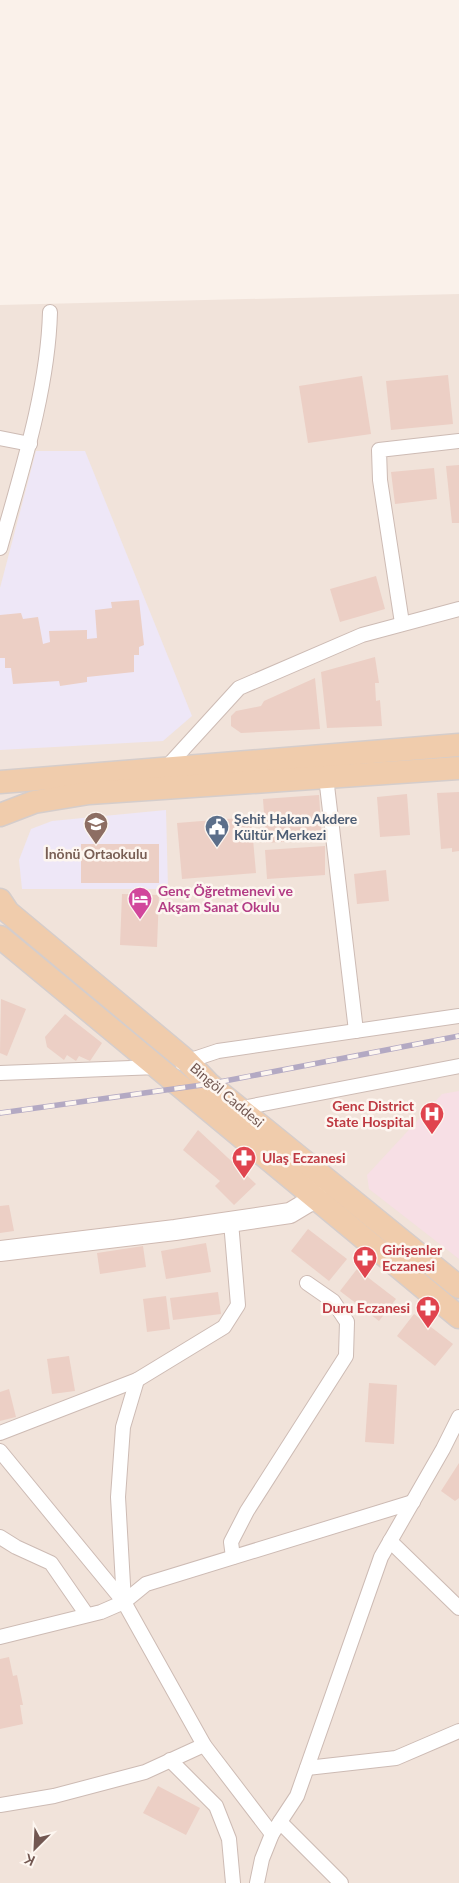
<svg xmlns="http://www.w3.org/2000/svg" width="459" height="1883" viewBox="0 0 459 1883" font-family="Lato,sans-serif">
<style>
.residential{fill:#f1e3da}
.education{fill:#eee7f7}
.medical{fill:#f7dfe5}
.building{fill:#eccfc5}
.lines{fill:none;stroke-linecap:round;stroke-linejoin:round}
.street-casing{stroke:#cdbbb4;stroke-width:16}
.secondary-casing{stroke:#cfbab2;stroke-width:22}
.primary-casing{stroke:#d5cdcb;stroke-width:25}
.street{stroke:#fff;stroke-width:14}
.secondary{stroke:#fff;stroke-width:20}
.primary{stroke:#f0ccac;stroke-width:22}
.rail-casing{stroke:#b3a9c3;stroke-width:5.5}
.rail{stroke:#fdf6f0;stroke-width:4;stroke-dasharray:11;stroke-linecap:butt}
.labels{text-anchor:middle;stroke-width:5;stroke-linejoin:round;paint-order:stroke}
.service-label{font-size:14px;font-weight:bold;fill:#4e5e75;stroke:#fdf6f0;text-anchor:start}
.education-label{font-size:14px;font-weight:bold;fill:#785e54;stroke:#fdf6f0}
.hotel-label{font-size:14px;font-weight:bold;fill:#b23c85;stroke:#fdf6f0;text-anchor:start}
.street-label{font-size:14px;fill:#725751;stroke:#fdf6f0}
.health-label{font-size:14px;font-weight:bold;fill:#be3a42;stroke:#fdf6f0;text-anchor:end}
</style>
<rect width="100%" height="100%" fill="#faf1ea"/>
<polygon class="residential" points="459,294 459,1883 0,1883 0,305"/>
<g class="education">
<polygon points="36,451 85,451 192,716 163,741 0,750 0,588"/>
<polygon points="166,810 168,889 22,889 19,860 31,829 52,821"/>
</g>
<polygon class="medical" points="459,1091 459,1259 369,1189 367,1175 442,1094"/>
<g class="building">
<polygon points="448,375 453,424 391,430 386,381"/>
<polygon points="362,376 371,434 308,443 299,386"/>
<polygon points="459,465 459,523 452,523 446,466"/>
<polygon points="434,468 437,499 395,504 391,472"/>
<polygon points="376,576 385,609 340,622 330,589"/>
<polygon points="139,600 144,645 139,647 139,655 134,655 134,672 87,677 87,682 60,686 59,681 13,684 11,668 5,668 5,658 0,658 0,615 21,613 23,619 38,617 43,644 50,642 49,631 87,630 87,639 97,638 95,610 112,608 111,602"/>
<polygon points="375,657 379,683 375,683 376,701 380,700 382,726 327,728 321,672"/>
<polygon points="315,678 320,729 241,733 231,726 231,716 236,711 261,706 264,701"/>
<polygon points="459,792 459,851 452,852 452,848 441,849 437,793"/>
<polygon points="407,794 410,835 380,837 377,797"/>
<polygon points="319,795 322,839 266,843 263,799"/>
<polygon points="251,817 256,873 182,879 177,823"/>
<rect x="81" y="844" width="78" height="39"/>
<polygon points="325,846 325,875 267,879 265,850"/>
<polygon points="386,870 389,901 357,904 354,874"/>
<polygon points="122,894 159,895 157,947 120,945"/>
<polygon points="1,999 26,1009 7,1056 0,1053"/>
<polygon points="65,1014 102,1043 90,1061 79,1056 76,1061 67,1055 64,1060 47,1047 45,1037"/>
<polygon points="198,1130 256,1184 234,1205 215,1186 220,1181 183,1150"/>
<polygon points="9,1205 14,1231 0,1233 0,1206"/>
<polygon points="308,1229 347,1259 329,1281 291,1251"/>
<polygon points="206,1243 211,1272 166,1279 161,1251"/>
<polygon points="143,1246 146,1267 100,1274 97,1253"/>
<polygon points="357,1269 396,1299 379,1321 340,1291"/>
<polygon points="218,1292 221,1314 173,1320 170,1298"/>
<polygon points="166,1296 170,1329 147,1332 143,1299"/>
<polygon points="414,1314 453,1344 435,1366 397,1336"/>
<polygon points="69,1356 75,1391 52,1394 47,1359"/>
<polygon points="369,1383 397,1385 394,1444 365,1442"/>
<polygon points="9,1389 16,1417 0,1421 0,1392"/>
<polygon points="459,1463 459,1498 455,1501 441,1491"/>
<polygon points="9,1657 13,1676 17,1675 23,1705 20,1705 23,1724 0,1729 0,1659"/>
<polygon points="158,1786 200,1808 186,1835 143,1813"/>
</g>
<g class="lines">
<defs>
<g id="street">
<polyline points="0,438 30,444"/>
<path d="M0,548C21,473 48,390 50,312"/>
<polyline points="402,623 380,480 379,450 459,441"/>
<polyline points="166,768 239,688 362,635 459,609"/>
<polyline points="326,777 356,1031"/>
<polyline points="182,1063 218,1051 459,1016"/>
<polyline points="0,1073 158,1067"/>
<polyline points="242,1108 459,1066"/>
<polyline points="0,1433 137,1380 224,1327 238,1305 231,1222"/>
<polyline points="0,1451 124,1602 204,1745 272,1834"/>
<polyline points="0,1537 16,1547 51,1563 87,1615"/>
<polyline points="390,1541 459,1608"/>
<polyline points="233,1557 231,1542 247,1511 346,1356 347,1322 333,1301 307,1283"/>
<polyline points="124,1602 118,1497 123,1427 137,1380"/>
<polyline points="0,1637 101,1612 124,1602 146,1584 413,1502"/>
<polyline points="170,1760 216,1806 229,1839 233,1883"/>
<polyline points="307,1768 396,1758 459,1731"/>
<polyline points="0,1805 54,1796 145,1772 204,1745"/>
<polyline points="280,1822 341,1883"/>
<polyline points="257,1883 262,1859 272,1834 297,1796 381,1557 443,1449 459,1417"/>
</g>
<polyline id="secondary" points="0,1251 175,1230 290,1213 315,1198 317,1183"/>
<g id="primary">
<polyline points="0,782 459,745"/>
<polyline points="0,815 34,802 89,793 459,768"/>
<polyline points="0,900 8,912 188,1062 209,1084 459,1287"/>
<polyline points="0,937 459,1317"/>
</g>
</defs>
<use href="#street" class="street-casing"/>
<use href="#secondary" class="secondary-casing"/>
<use href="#primary" class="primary-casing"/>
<use href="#street" class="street"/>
<use href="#secondary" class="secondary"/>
<use href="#primary" class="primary"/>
<defs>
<polyline id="rail" points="0,1113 209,1084 459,1036"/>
</defs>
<use href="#rail" class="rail-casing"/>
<use href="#rail" class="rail"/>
</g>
<defs>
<symbol id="school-pin" viewBox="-11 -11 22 30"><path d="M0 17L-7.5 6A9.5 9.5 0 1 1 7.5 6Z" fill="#8d6e63" stroke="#fdf6f0"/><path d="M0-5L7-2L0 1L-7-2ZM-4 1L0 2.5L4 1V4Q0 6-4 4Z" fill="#fff"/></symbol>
<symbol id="civic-pin" viewBox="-11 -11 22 30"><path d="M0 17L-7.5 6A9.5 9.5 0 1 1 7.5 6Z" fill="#5c6f8a" stroke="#fdf6f0"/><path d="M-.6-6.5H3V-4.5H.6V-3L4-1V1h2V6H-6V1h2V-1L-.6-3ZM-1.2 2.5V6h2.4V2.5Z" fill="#fff"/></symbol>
<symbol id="hotel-pin" viewBox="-11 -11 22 30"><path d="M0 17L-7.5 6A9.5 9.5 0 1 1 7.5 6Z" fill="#d1479c" stroke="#fdf6f0"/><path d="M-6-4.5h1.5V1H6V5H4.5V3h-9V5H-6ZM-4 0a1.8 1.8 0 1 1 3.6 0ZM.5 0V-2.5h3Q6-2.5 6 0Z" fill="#fff"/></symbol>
<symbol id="hospital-pin" viewBox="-11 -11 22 30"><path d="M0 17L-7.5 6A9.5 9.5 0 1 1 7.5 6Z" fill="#e0444e" stroke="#fdf6f0"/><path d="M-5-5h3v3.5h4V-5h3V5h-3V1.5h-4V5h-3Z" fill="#fff"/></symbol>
<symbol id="pharmacy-pin" viewBox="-11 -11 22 30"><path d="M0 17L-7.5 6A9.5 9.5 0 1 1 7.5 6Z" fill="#e0444e" stroke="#fdf6f0"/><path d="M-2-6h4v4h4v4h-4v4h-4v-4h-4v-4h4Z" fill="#fff"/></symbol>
</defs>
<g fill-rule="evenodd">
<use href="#school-pin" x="82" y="810" width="28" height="38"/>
<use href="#civic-pin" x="203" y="813" width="28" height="38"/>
<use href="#hotel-pin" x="126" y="885" width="28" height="38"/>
<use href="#hospital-pin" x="418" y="1100" width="28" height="38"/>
<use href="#pharmacy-pin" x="230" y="1144" width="28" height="38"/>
<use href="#pharmacy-pin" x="351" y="1244" width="28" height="38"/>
<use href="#pharmacy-pin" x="414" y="1294" width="28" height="38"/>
</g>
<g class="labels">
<g class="service-label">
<text x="234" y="824">Şehit Hakan Akdere<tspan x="234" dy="16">Kültür Merkezi</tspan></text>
</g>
<g class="education-label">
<text x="96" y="859">İnönü Ortaokulu</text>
</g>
<g class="hotel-label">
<text x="158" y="896">Genç Öğretmenevi ve<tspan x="158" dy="16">Akşam Sanat Okulu</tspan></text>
</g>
<g class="street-label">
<text transform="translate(227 1095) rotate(40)" y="5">Bingöl Caddesi</text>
</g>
<g class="health-label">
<text x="414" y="1111">Genc District<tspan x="414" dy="16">State Hospital</tspan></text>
<text x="262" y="1163" text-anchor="start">Ulaş Eczanesi</text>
<text x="382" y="1255" text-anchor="start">Girişenler<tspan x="382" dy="16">Eczanesi</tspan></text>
<text x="410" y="1313">Duru Eczanesi</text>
</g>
</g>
<g transform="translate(35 1848) rotate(204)" stroke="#fdf6f0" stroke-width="4" paint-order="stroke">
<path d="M0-4L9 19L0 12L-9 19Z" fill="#725751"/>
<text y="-8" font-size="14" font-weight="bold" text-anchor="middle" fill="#725751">K</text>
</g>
</svg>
